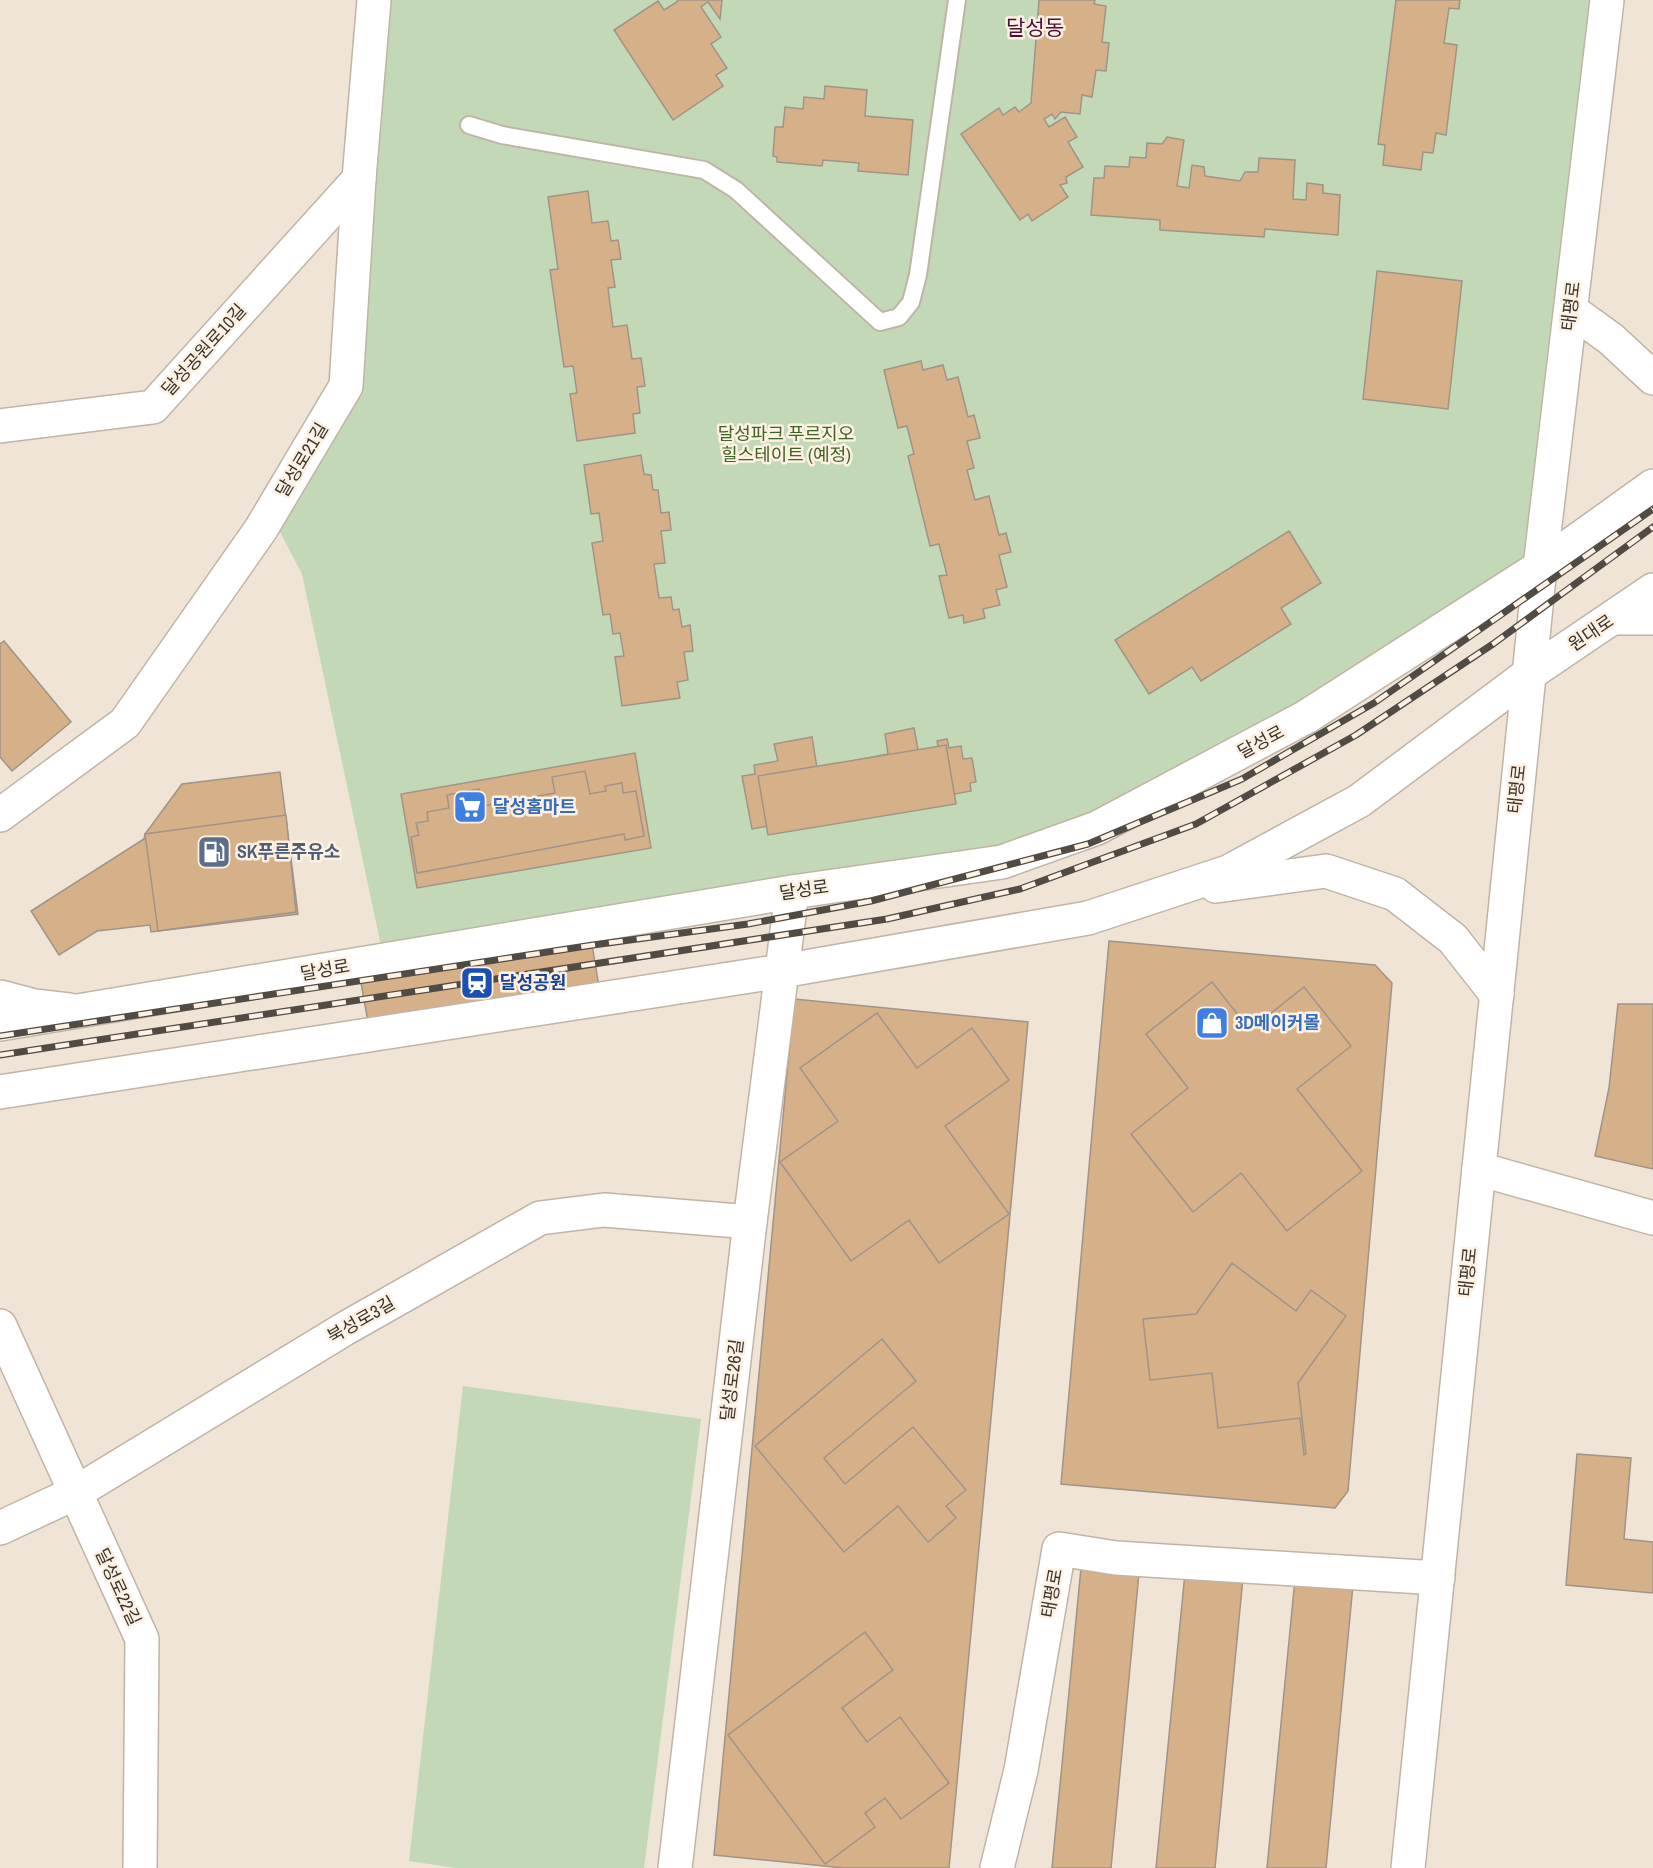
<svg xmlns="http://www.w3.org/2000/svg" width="1653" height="1868" viewBox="0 0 1653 1868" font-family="'Archivo Narrow','Noto Sans KR',sans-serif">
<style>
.green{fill:#c3d8b6}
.building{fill:#d6b088;stroke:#a09488;stroke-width:1.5}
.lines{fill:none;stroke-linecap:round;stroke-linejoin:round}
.lane-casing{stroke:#c0b4a7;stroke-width:20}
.street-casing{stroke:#c0b4a7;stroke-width:36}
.secondary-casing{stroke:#c0b4a7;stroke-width:36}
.lane{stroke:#fff;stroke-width:16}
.street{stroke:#fff;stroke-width:33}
.secondary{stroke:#fff;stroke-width:33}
.rail-casing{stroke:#504b44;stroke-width:7}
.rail{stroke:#fdf1e3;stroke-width:4.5;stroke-dasharray:14;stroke-linecap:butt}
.labels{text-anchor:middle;stroke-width:5;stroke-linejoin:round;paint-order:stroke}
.street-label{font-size:18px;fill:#39342f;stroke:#fdf1e3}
.park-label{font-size:18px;fill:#406325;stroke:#fdf1e3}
.shop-label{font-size:18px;font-weight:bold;fill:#366cbe;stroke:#fdf1e3;text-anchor:start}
.service-label{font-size:18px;font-weight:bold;fill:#4e5e75;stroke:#fdf1e3;text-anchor:start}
.transit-label{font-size:18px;font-weight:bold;fill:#164399;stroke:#fdf1e3;text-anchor:start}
.quarter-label{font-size:21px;fill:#4a0f38;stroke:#fdf1e3}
</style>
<rect width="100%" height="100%" fill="#efe4d6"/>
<g class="green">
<polygon points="374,0 1607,0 1540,567 1097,828 384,960 302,574 279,530 346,386"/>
<polygon points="463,1386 701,1419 644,1868 456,1868 409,1861"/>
</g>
<g class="building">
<polygon points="677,0 722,0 720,19 708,2 701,7 721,37 711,44 727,68 716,75 723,86 673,120 614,30 658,1 664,10 677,2"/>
<polygon points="1039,0 1095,0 1094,4 1106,6 1102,42 1109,43 1106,71 1096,70 1092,97 1082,95 1080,114 1061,112 1055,119 1052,114 1044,119 1049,127 1065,117 1077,137 1068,142 1083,167 1066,177 1067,183 1060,185 1068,197 1032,221 1028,214 1020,220 961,134 999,108 1003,115 1015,107 1019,112 1031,103"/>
<polygon points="1396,0 1460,0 1459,9 1449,8 1444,43 1457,45 1446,135 1436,133 1433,153 1423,152 1421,170 1383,165 1385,145 1378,144"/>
<polygon points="825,86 867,90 865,116 913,120 908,175 858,171 859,163 823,160 822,166 777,162 777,157 773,156 775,127 783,127 785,107 803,109 804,97 824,99"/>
<polygon points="1167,137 1184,140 1177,186 1189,188 1192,165 1204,167 1205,176 1240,181 1245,172 1258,172 1259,158 1295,160 1293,199 1306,200 1307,183 1323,185 1323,193 1340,195 1338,235 1265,229 1264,237 1160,230 1160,220 1091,215 1094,178 1104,178 1105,166 1129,167 1130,157 1146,158 1147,143 1162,144"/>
<polygon points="588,191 592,223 608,221 611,241 618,240 621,259 611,260 615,287 608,288 613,327 627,325 632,359 641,358 645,386 637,387 640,413 633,414 635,433 577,441 570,394 577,393 573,366 564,367 550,270 558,269 548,197"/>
<polygon points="1377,271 1462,281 1448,409 1363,399"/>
<polygon points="921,361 923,370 943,365 947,380 958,377 968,417 974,415 980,438 967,441 974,468 967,470 975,500 989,496 999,535 1006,533 1011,552 999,555 1007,587 996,590 1000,605 983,609 985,618 964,623 963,615 949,618 939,576 947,575 939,544 930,546 908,456 914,454 907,426 898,428 884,370"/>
<polygon points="641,455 644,474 651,475 653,490 658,490 661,513 669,512 671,530 661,531 665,563 654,564 659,598 671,597 673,610 679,609 682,627 690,625 693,651 684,652 688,680 677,682 680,698 622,706 615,657 624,656 620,633 613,634 610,614 603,615 592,543 603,541 599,513 591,514 584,465"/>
<polygon points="1289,531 1321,583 1281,608 1291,624 1201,681 1192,667 1149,694 1115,640"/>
<polygon points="4,641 71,722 12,771 0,757 0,644"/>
<polygon points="914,728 919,755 939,751 937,741 947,739 949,748 961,746 963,759 972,758 976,782 970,783 971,791 950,795 948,786 882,798 883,806 841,813 839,806 778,817 779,824 752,829 742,776 755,774 754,765 778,761 774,744 812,737 817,768 888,754 885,734"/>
<polygon points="946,745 956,804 768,835 758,776"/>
<polygon points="635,753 651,848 417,888 401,794"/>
<polygon points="585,771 590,794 606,791 605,786 622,783 623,793 636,791 644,836 625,840 624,834 417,873 411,837 419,835 416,823 428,821 427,812 449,808 447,795 479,789 483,806 555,793 552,777"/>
<polygon points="280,772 298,914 151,932 150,925 97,931 59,955 31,911 144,839 145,834 182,784"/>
<polygon points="286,815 296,912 158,931 145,834"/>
<polygon points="589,926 601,999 371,1039 358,966"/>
<polygon points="1109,941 1375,965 1392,983 1348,1491 1335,1508 1061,1484"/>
<polygon points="1212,982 1250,1030 1304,987 1351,1046 1297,1089 1362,1171 1287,1231 1241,1173 1193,1212 1131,1134 1188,1088 1146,1034"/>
<polygon points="794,999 1028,1022 949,1868 844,1868 714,1855"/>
<polygon points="1618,1004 1653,1004 1653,1169 1595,1156 1609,1088"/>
<polygon points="877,1013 917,1068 972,1028 1009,1080 945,1126 1009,1214 939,1263 909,1220 851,1261 780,1162 838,1121 800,1068"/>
<polygon points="1232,1263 1296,1311 1311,1290 1346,1316 1298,1383 1306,1454 1304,1455 1300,1418 1218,1428 1212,1373 1150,1380 1143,1319 1196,1314"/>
<polygon points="882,1339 916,1381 824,1458 845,1484 913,1427 966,1490 946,1506 956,1518 928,1542 898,1506 844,1552 755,1446"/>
<polygon points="1577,1454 1631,1458 1624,1539 1653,1542 1653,1593 1566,1585"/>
<polygon points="1081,1568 1139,1573 1111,1868 1052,1868"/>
<polygon points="1185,1573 1243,1578 1215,1868 1156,1868"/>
<polygon points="1295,1579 1353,1585 1326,1868 1267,1868"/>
<polygon points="865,1632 893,1670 842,1708 867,1742 900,1717 949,1783 901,1819 885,1798 865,1813 875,1827 825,1864 728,1735"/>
</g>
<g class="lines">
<defs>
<polyline id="lane" points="469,125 502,135 704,170 736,190 880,322 899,317 911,302 918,275 957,0"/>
<g id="street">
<polyline points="1571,310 1611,339 1653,378"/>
<polyline points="0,426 153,407 359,179"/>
<polyline points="1615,618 1653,618"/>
<polyline points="0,997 34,1006 69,1010"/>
<polyline points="1479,1169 1653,1218"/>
<polyline points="0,1326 142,1639 140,1868"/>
<polyline points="0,1528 75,1493 346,1328 540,1218 604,1210 750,1222"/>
<polyline points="675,1868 750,1222 792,892"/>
<polyline points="997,1868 1021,1770 1059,1549 1116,1558 1438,1578"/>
</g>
<g id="secondary">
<polyline points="0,815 125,723 261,529 346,386 359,179 374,0"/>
<polyline points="1216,886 1326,871 1395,894 1453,939 1497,995"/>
<polyline points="0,1024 792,892 1002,862 1097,828 1306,717 1540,567 1653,486"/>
<polyline points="0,1092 782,971 1088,918 1228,872 1359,801 1529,674 1653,590"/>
<polyline points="1408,1868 1540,567 1607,0"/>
</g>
</defs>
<use href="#lane" class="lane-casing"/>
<use href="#street" class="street-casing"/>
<use href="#secondary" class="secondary-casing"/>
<use href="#lane" class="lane"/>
<use href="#street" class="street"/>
<use href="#secondary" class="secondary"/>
<defs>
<g id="rail">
<polyline points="0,1036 593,945 748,924 871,901 1088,844 1242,779 1374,703 1653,509"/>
<polyline points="0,1055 887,919 1020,889 1196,824 1356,735 1493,644 1653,527"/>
</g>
</defs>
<use href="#rail" class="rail-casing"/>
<use href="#rail" class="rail"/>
</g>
<defs>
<symbol id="supermarket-square" viewBox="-11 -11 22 22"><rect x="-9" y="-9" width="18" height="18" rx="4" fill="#3f7fe0" stroke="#fdf1e3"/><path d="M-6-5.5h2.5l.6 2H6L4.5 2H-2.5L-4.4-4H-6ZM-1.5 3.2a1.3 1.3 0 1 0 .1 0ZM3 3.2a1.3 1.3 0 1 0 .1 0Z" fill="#fff"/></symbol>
<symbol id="fuel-square" viewBox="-11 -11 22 22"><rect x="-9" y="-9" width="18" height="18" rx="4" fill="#5c6f8a" stroke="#fdf1e3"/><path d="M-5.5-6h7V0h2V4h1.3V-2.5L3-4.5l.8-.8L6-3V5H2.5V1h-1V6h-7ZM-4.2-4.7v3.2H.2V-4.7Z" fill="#fff"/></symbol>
<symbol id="station-square" viewBox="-11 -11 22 22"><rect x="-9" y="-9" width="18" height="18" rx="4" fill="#1a4fb4" stroke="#fdf1e3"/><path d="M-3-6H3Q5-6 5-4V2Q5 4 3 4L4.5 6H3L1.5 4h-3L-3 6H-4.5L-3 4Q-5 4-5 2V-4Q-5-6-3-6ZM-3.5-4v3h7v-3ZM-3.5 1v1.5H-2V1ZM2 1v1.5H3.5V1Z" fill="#fff"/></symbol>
<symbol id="shop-square" viewBox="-11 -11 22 22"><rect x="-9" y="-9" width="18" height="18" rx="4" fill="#3f7fe0" stroke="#fdf1e3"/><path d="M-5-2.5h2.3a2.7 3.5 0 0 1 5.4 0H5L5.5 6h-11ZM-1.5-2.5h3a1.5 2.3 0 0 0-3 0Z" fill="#fff"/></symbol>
</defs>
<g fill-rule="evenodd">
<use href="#supermarket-square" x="451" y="788" width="38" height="38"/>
<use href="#fuel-square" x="195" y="833" width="38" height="38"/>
<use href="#station-square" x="458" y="964" width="38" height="38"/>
<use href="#shop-square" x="1193" y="1004" width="38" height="38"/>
</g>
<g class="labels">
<g class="street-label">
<text transform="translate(1571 306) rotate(-83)" y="6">태평로</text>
<text transform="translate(204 350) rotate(-48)" y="6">달성공원로10길</text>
<text transform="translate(302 460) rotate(-59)" y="6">달성로21길</text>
<text transform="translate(1591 633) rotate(-34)" y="6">원대로</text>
<text transform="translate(1261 742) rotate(-28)" y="6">달성로</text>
<text transform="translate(1517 789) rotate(-84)" y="6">태평로</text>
<text transform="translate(804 890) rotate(-8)" y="6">달성로</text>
<text transform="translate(325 970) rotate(-10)" y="6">달성로</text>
<text transform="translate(1468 1272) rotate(-84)" y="6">태평로</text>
<text transform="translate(361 1320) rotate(-30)" y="6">북성로3길</text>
<text transform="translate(732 1380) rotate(-83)" y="6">달성로26길</text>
<text transform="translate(118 1587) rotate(65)" y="6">달성로22길</text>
<text transform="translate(1052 1593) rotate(-80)" y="6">태평로</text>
</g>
<g class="park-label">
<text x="786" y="440">달성파크 푸르지오<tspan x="786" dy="21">힐스테이트 (예정)</tspan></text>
</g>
<g class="shop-label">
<text x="493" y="813">달성홈마트</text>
<text x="1235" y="1029">3D메이커몰</text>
</g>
<g class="service-label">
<text x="237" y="858">SK푸른주유소</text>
</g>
<g class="transit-label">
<text x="500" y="989">달성공원</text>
</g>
<g class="quarter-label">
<text x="1035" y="35">달성동</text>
</g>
</g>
</svg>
